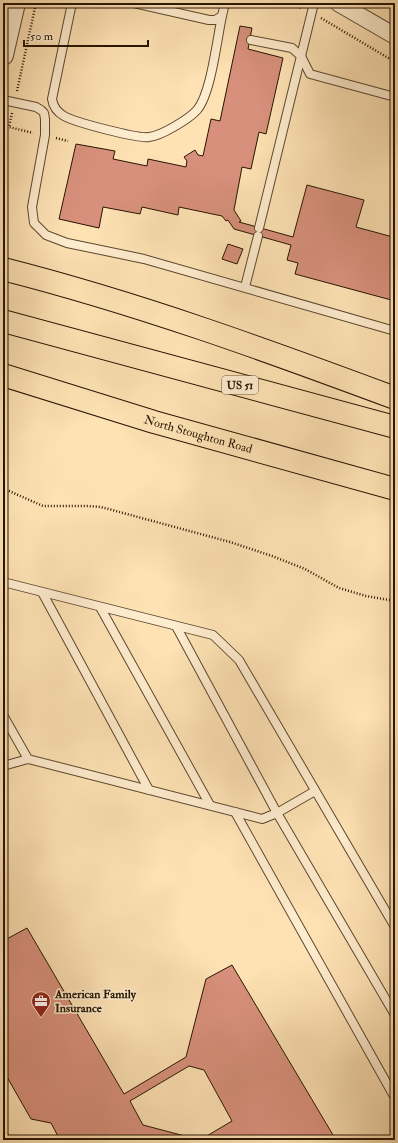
<svg xmlns="http://www.w3.org/2000/svg" width="398" height="1143" viewBox="0 0 398 1143" font-family="'IM FELL Double Pica',serif">
<style>
.building{fill:#d8907c;stroke:#261501;fill-rule:evenodd}
.lines{fill:none;stroke-linecap:round;stroke-linejoin:round}
.service-casing{stroke:#5c482e;stroke-width:10}
.minor-casing{stroke:#5c482e;stroke-width:18}
.tertiary-casing{stroke:#5c482e;stroke-width:22}
.primary-casing{stroke:#261501;stroke-width:24}
.path{stroke:#261501;stroke-width:2.5;stroke-dasharray:1 2;stroke-linecap:butt}
.service{stroke:#feecce;stroke-width:8}
.minor{stroke:#feecce;stroke-width:16}
.tertiary{stroke:#feecce;stroke-width:20}
.primary{stroke:#fee2b4;stroke-width:22}
.labels{text-anchor:middle;stroke-width:3;stroke-linejoin:round;paint-order:stroke}
.shield{fill:#feecce;stroke:#67563e;stroke-width:1}
.shield-label{font-size:11px;font-weight:bold;fill:#261501}
.street-label{font-size:12px;fill:#261501;stroke:#feecce}
.poi-label{font-size:12px;font-weight:bold;fill:#261501;stroke:#feecce;text-anchor:start}
</style>
<rect width="100%" height="100%" fill="#fee2b4"/>
<filter id="stains"><feTurbulence type="fractalNoise" baseFrequency=".005" numOctaves="4"/><feColorMatrix values="0 0 0 0 .2 0 0 0 0 .09 0 0 0 0 .02 0 0 0 .5 -.17"/></filter>
<radialGradient id="worn" r=".72"><stop offset=".6" stop-color="#630" stop-opacity="0"/><stop offset="1" stop-color="#630" stop-opacity=".3"/></radialGradient>
<g class="building">
<polygon points="240,26 252,28 248,49 283,58 266,134 259,132 251,169 242,167 234,210 241,221 239,222 293,237 307,185 364,200 356,227 393,237 392,240 395,241 395,301 295,274 298,263 287,260 291,245 234,229 228,220 226,221 222,216 179,207 178,215 142,207 140,214 103,207 99,228 59,219 76,144 115,151 113,159 147,166 148,159 186,167 187,161 184,157 195,150 198,155 203,156 211,119 220,121"/>
<polygon points="228,244 243,249 237,264 222,259"/>
<path d="M27,928L124,1094L186,1057L206,979L232,965L336,1140H60L51,1123L31,1119L3,1070V941ZM189,1066L204,1070L232,1121L200,1140L143,1125L130,1101Z"/>
</g>
<g class="lines">
<defs>
<g id="service">
<path d="M72,3L52,99C53,106 57,112 64,116C74,122 138,139 149,137C161,136 189,119 197,110C211,94 217,39 222,16"/>
<polyline points="134,3 209,20 215,20 222,16 225,3"/>
<polyline points="251,40 292,48 301,56 310,74 395,97"/>
<polyline points="3,100 36,107 41,110 44,113 45,119 45,135 32,207 34,223 46,235 67,243 144,259 395,331"/>
<polyline points="259,228 314,3"/>
<polyline points="245,287 258,236"/>
<polyline points="3,582 213,635 239,660 395,927"/>
<polyline points="42,592 149,790"/>
<polyline points="100,607 210,805"/>
<polyline points="176,626 277,813 315,791"/>
<polyline points="3,715 28,759"/>
<polyline points="3,766 28,759 262,819 277,813 395,1015"/>
<polyline points="235,812 395,1098"/>
<polyline points="3,1134 6,1140"/>
</g>
<polyline id="minor" points="338,3 395,36"/>
<polyline id="tertiary" points="3,55 15,3"/>
<g id="primary">
<path d="M3,269C137,303 266,350 395,398"/>
<polyline points="3,321 395,427"/>
<path id="s1" d="M3,375L154,422L395,489"/>
</g>
</defs>
<use href="#service" class="service-casing"/>
<use href="#minor" class="minor-casing"/>
<use href="#tertiary" class="tertiary-casing"/>
<use href="#primary" class="primary-casing"/>
<g class="path">
<polyline points="282,3 301,8"/>
<polyline points="321,18 395,62"/>
<polyline points="17,91 36,3"/>
<polyline points="12,113 9,127 33,133"/>
<polyline points="56,138 68,141"/>
<polyline points="3,490 9,491 43,506 88,506 101,507 230,542 272,556 305,569 339,588 366,596 395,601"/>
</g>
<use href="#service" class="service"/>
<use href="#minor" class="minor"/>
<use href="#tertiary" class="tertiary"/>
<use href="#primary" class="primary"/>
</g>
<defs>
<symbol id="office-pin" viewBox="-11 -11 22 30"><path d="M0 17L-7.5 6A9.5 9.5 0 1 1 7.5 6Z" fill="#8f2418" stroke="#feecce"/><path d="M-6-3h4V-5.5h4V-3h4V5H-6ZM-1-4.5V-3h2v-1.5ZM-6 0V1H6V0Z" fill="#fff"/></symbol>
</defs>
<g fill-rule="evenodd">
<use href="#office-pin" x="30" y="990" width="22" height="30"/>
</g>
<g class="labels">
<rect class="shield" x="222" y="376" width="36" height="18" rx="3"/>
<g class="shield-label">
<text x="240" y="389">US 51</text>
</g>
<g class="street-label">
<text dy="4" stroke="none"><textPath href="#s1" startOffset="204">North Stoughton Road</textPath></text>
</g>
<g class="poi-label">
<text x="55" y="998">American Family<tspan x="55" dy="14">Insurance</tspan></text>
</g>
</g>
<rect width="398" height="1143" fill="none" stroke="#fee2b4" stroke-width="16"/>
<rect x="4" y="4" width="390" height="1135" fill="none" stroke="#261501" stroke-width="2"/>
<rect x="8" y="8" width="382" height="1127" fill="none" stroke="#261501"/>
<path d="M24 40v6h124v-6" fill="none" stroke="#261501" stroke-width="2"/>
<text x="30" y="40" font-size="12" fill="#261501" stroke="#feecce" stroke-width="3" paint-order="stroke">50 m</text>
<rect width="100%" height="100%" filter="url(#stains)"/>
<rect width="100%" height="100%" fill="url(#worn)"/>
</svg>
